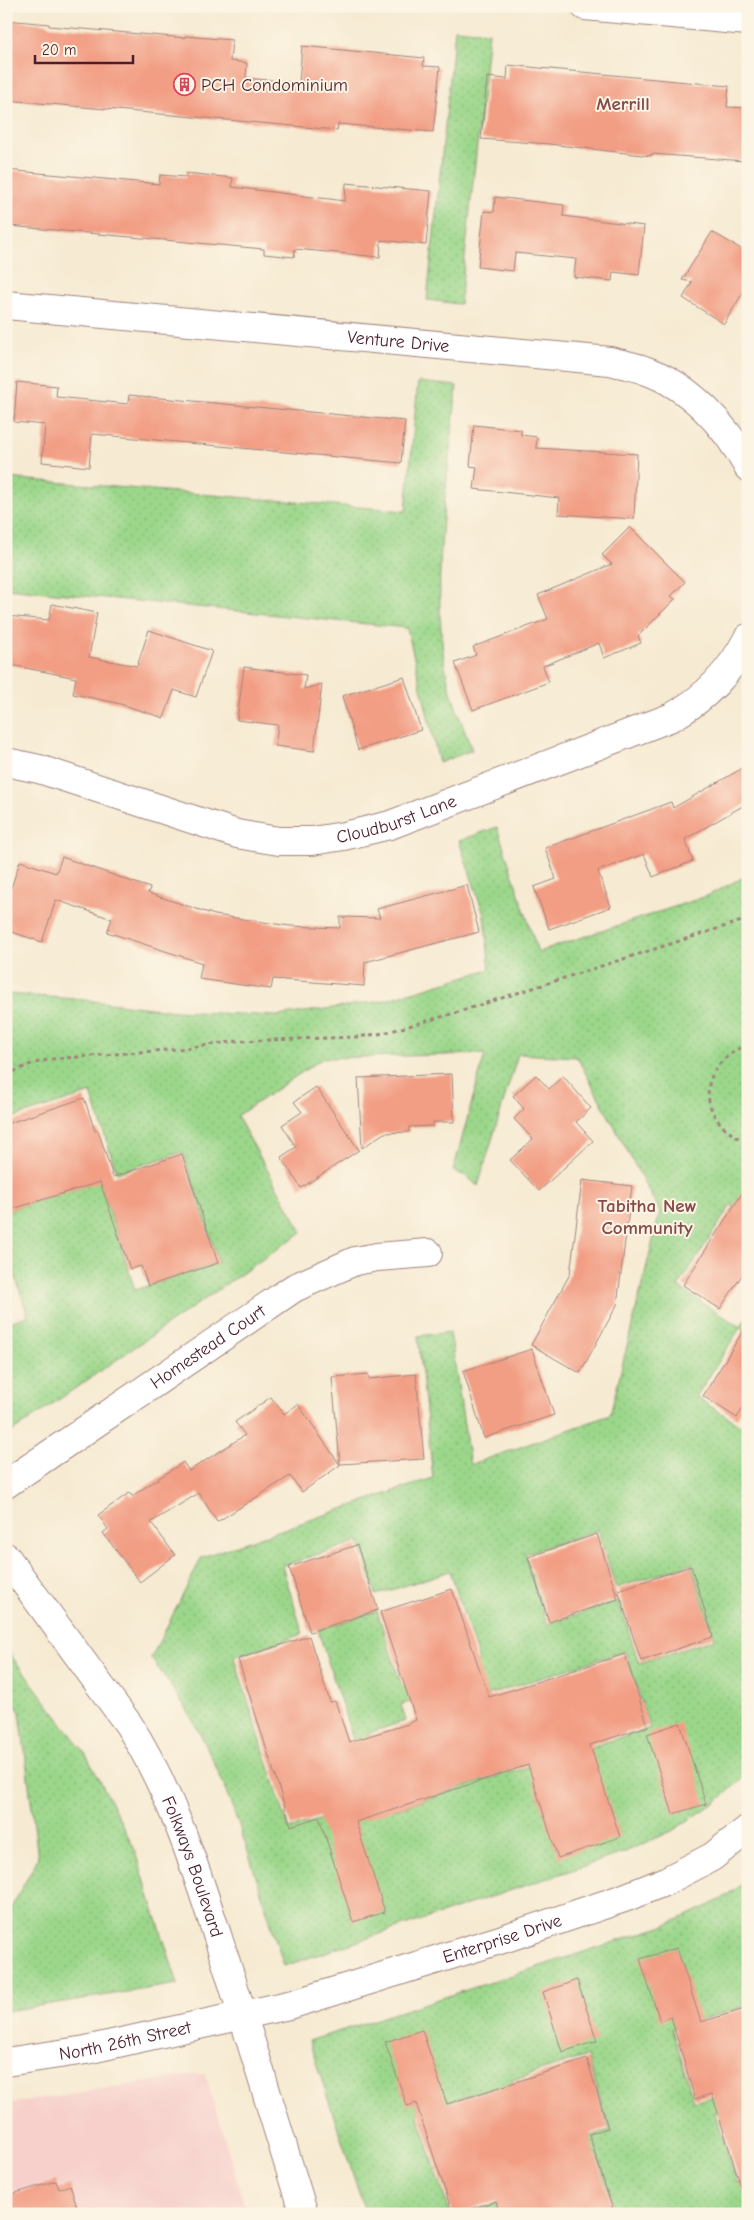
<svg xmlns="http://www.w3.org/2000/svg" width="754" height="2220" viewBox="0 0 754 2220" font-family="'Comic Neue',sans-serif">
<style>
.built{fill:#f7d0cc}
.park{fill:url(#park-dots);stroke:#727b5b;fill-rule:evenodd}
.building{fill:#f29e84}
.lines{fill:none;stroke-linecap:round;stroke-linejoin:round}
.minor-casing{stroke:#a0847e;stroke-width:30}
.path{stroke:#a0847e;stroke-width:3;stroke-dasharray:4 4;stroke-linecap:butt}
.minor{stroke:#fff;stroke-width:28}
.labels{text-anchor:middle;stroke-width:4;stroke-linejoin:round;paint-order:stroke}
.poi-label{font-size:18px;fill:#4a1f2b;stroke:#fcf5e5;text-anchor:start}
.street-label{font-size:18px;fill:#4a1f2b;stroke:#fcf5e5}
.neighbourhood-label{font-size:19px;font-weight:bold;fill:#854b4a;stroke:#fcf5e5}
</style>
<defs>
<pattern id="park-dots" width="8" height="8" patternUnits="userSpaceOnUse" patternTransform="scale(1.25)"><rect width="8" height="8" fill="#9bd78b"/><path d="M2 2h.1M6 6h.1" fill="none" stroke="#87b878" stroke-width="1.8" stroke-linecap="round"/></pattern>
</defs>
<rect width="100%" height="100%" fill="#fcf5e5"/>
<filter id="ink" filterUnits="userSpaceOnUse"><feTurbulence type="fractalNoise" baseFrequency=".02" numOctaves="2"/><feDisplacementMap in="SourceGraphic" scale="10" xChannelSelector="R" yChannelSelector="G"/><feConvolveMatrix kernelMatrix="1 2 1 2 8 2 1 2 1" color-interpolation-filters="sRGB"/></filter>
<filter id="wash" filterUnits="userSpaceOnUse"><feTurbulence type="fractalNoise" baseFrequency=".0096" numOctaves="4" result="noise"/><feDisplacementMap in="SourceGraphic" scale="20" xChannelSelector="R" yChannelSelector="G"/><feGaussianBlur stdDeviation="1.12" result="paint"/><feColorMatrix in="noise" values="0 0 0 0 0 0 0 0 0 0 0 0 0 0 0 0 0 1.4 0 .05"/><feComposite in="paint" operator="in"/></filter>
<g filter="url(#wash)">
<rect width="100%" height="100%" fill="#f6ead2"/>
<polygon class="built" points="205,2073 247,2214 6,2214 6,2104"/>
<g class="park">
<polygon points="455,29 489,32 460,304 427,300"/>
<path d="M418,382L457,386C448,479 431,574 445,667C450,695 462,723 472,750L439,763L407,628L6,588V478L406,511Z"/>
<path d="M497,827L538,952L707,896L748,875V1216L731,1205L678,1287L740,1327L748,1316V1332L740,1328L696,1397L748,1430V1774L716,1802L672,1831L623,1853L284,1966C260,1890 239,1813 204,1741C189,1712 170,1684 151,1658L202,1557L433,1478L418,1336L450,1332L470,1465L610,1415L660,1212L577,1057L518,1054L478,1186L466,1176L453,1171L485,1054L323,1058L237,1116L302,1232L6,1436V1323L28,1316L6,1247V1211L100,1181L135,1290L219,1263L183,1152L117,1173L91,1093L6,1120V994L76,999L176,1011L277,1016L382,1001L490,969L484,915L459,841ZM598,1530L616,1588L691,1564L715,1639L639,1663L619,1601L547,1624L525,1554ZM359,1541L376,1595L450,1571L479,1661L402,1686L377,1611L318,1630L373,1803L289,1829L234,1657L303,1634L282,1566ZM625,1651L650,1728L509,1773L484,1696ZM433,1694L476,1699L501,1775L393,1810L368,1733L406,1721L401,1705Z"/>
<polygon points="6,1649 85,1753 105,1790 134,1848 178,1984 6,2011 6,1918 38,1858 20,1712 6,1691"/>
<path d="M748,1880V2006L672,2028L694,2102L748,2086V2103L715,2113L737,2183L748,2180V2214H616L596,2152L524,2175L531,2195L496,2206L498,2214H464L526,2194L492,2088L417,2112L450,2214H366L309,2041L664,1926L718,1901ZM587,2056L610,2130L535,2153L512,2080Z"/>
</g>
<g id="blocks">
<g class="building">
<polygon points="6,20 49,24 49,26 185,38 185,36 232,40 230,61 247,63 246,78 299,83 302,46 424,58 423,66 440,67 433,132 338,124 337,130 6,100"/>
<polygon points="508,65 729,86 727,107 748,108 745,161 651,154 651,156 549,144 481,139 487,77 507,79"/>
<polygon points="6,170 159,184 160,175 186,177 186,173 233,178 232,187 345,201 346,183 431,191 426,245 381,240 380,257 295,249 294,257 264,254 264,249 9,226 10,217 6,216"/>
<polygon points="495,197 564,205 563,216 644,226 639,275 613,272 612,281 574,277 576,259 515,253 513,271 478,267 484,211 494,212"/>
<polygon points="712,232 748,253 748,284 724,324 683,298 692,282 682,280"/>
<polygon points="17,382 57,386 56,397 128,404 129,395 405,421 401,463 92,434 89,467 42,462 45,425 14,422"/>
<polygon points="474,425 521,430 521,435 537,437 536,448 637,454 634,519 558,514 559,498 474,489 477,467 470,466"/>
<polygon points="630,527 685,582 671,596 675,599 638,636 641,643 604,658 599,643 543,666 549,682 473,710 455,663 476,655 473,647 548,619 538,595 612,564 602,555"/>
<polygon points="52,604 97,613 89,657 137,666 149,630 212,651 196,697 174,690 164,718 117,703 73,694 76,678 6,664 6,616 49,620"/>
<polygon points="244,667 306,675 304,689 322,684 314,751 275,746 278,725 237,720"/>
<polygon points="404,677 421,730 358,750 342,696"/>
<polygon points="748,765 748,803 685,839 693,861 653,877 644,854 598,871 611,907 549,929 534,887 556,879 545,848 671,802 673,808"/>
<polygon points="62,857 150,888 148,893 215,915 290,926 340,928 340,917 380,918 377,909 467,885 479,932 365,962 364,986 273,979 271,989 199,979 202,963 107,932 112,919 56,900 42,942 6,930 6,903 20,861 56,873"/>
<polygon points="452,1074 454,1122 433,1122 433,1126 409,1127 409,1132 384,1133 362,1148 358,1078"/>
<polygon points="536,1075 549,1089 563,1076 591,1108 576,1122 593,1141 539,1191 510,1160 533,1139 514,1119 524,1109 513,1096"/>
<polygon points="316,1087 359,1150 301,1188 281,1157 296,1147 282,1125 302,1112 294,1102"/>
<polygon points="84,1098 95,1131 98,1130 113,1177 182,1154 218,1263 148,1286 141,1266 130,1269 100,1182 6,1211 6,1124"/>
<polygon points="582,1180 632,1186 617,1305 580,1373 531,1345 570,1274"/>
<polygon points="748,1184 748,1266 720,1309 683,1285"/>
<polygon points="748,1323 748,1400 737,1418 703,1396"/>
<polygon points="532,1349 554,1415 484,1438 463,1371"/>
<polygon points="368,1374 369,1379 416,1374 424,1459 340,1464 332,1377"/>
<polygon points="271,1397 284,1414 298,1404 340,1465 302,1492 290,1476 217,1522 199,1493 151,1522 175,1555 140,1582 103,1533 108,1529 98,1515 129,1493 132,1496 183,1462 189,1471 245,1435 235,1422"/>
<polygon points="597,1534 618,1599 549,1622 528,1557"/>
<polygon points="357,1545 378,1610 310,1632 289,1567"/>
<polygon points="691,1566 713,1637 641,1661 618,1590"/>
<polygon points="452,1589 489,1697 625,1654 648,1726 590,1745 620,1837 558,1858 528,1765 356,1822 385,1912 353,1922 319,1817 291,1826 238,1659 309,1636 330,1702 335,1701 349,1742 408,1724 416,1720 380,1612"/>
<polygon points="680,1723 706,1804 673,1814 647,1734"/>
<polygon points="677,1948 701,2022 748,2008 748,2189 742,2190 712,2094 695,2099 671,2017 660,2021 640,1959"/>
<polygon points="577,1980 597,2041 562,2052 543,1992"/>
<polygon points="422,2030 447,2104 587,2059 608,2128 589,2134 614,2214 500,2214 496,2201 453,2214 416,2103 407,2106 385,2042"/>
<polygon points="56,2181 59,2189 70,2185 79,2214 6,2214 6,2196"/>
</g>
</g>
</g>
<g filter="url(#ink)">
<use href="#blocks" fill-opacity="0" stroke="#a0847e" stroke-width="1"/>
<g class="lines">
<defs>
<g id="minor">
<polyline points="585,6 748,21"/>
<path id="s1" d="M6,305L610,361C621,364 633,366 644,370C689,385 726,425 748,467"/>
<path id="s2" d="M6,762L39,769L237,834L254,837L279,841H312L344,836L390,825L672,717C706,698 730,673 748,638"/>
<path id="s3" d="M6,1484L294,1288L355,1261L377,1257L428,1253"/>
<path id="s4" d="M6,1557L129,1725C171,1792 195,1866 219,1941C249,2032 275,2123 304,2214"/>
<path id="s5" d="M6,2062L86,2050L293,2004L503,1939L624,1898L664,1882L712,1857L748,1829"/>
</g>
</defs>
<use href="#minor" class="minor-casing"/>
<g class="path">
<path d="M748,1044C694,1067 696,1120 748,1143"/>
<polyline points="6,1075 31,1064 52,1059 178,1049 239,1041 357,1037 384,1033 455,1013 748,919"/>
</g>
<use href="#minor" class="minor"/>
</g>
</g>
<defs>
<symbol id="building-ring" viewBox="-11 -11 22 22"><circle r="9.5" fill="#fcf5e5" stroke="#d1495b" stroke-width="1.5"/><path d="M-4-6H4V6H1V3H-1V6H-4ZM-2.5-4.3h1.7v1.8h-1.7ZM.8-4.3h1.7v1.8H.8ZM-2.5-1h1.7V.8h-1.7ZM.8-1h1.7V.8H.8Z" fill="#d1495b"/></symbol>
</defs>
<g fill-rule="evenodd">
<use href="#building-ring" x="172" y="72" width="25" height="25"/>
</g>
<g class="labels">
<g class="poi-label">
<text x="201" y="91">PCH Condominium</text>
</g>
<g class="street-label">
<text dy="6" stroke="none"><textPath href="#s1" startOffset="394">Venture Drive</textPath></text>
<text dy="6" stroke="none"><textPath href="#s2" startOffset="405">Cloudburst Lane</textPath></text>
<text dy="6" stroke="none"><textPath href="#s3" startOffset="244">Homestead Court</textPath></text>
<text dy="6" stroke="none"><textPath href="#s4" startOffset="364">Folkways Boulevard</textPath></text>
<text dy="6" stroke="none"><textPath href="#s5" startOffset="512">Enterprise Drive</textPath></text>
<text dy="6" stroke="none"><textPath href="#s5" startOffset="121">North 26th Street</textPath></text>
</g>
<g class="neighbourhood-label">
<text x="623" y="110">Merrill</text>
<text x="647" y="1212">Tabitha New<tspan x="647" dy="22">Community</tspan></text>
</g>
</g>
<rect width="754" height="2220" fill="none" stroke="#fcf5e5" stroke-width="25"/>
<path d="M35 55v8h98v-8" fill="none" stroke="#4a1f2b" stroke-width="2.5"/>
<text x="42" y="55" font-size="15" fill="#4a1f2b" stroke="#fcf5e5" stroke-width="4" paint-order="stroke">20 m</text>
</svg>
